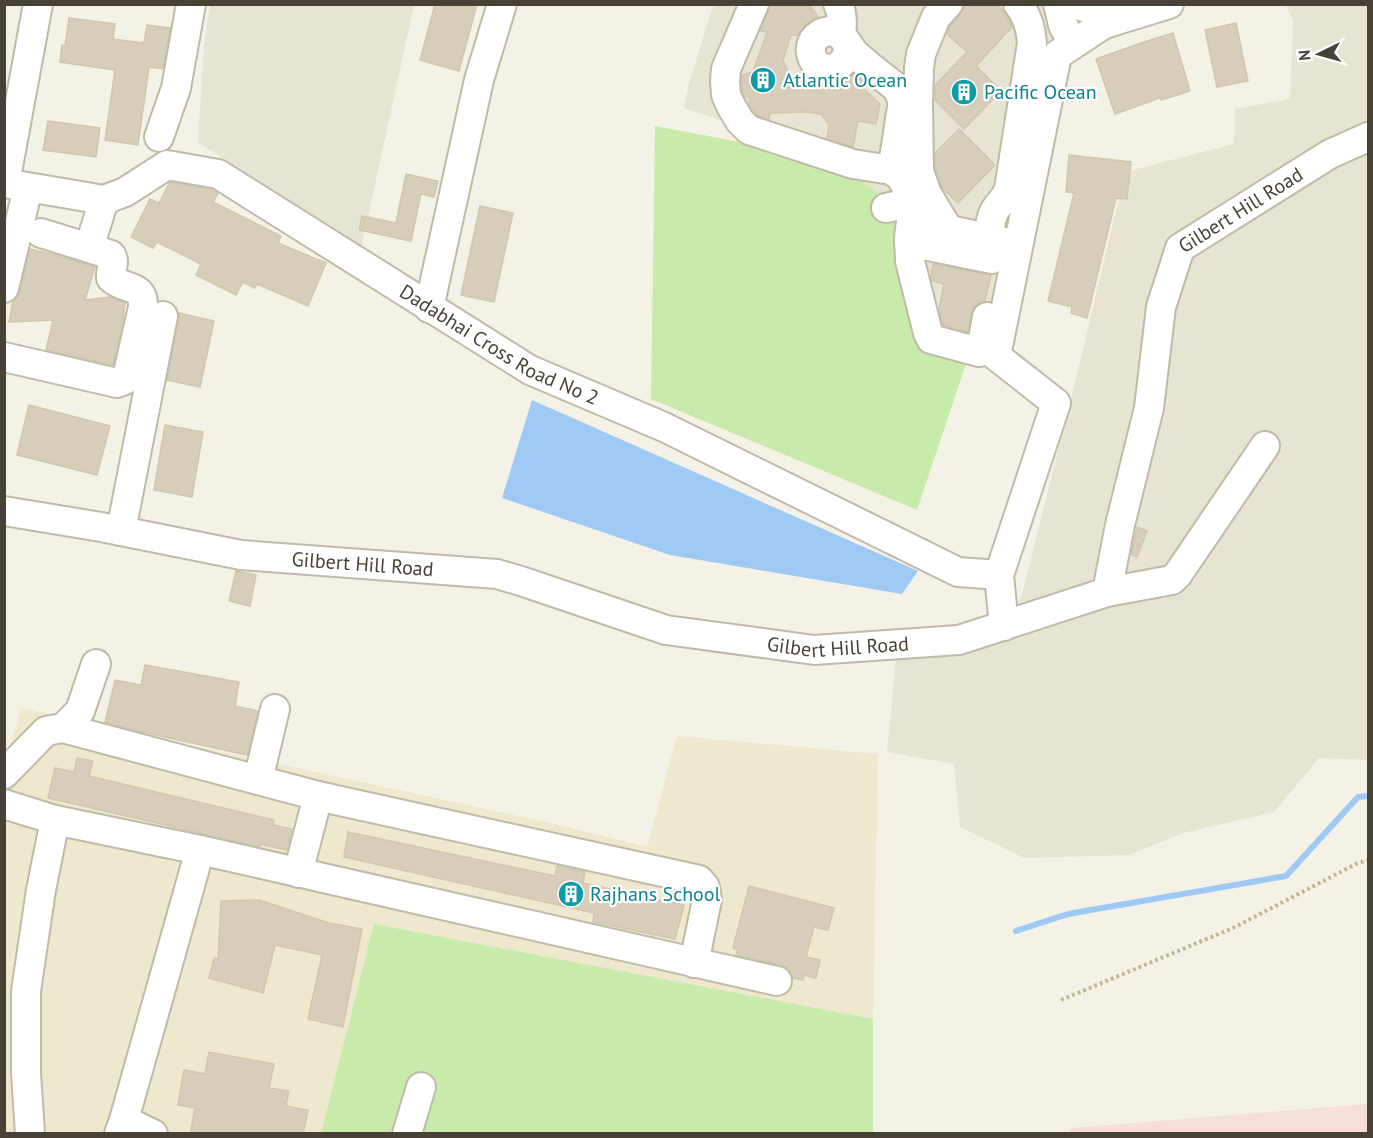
<svg xmlns="http://www.w3.org/2000/svg" width="1373" height="1138" viewBox="0 0 1373 1138" font-family="'PT Sans',sans-serif">
<style>
.residential{fill:#e8e4d3}
.education{fill:#eee8cf}
.medical{fill:#f5dfd8}
.green{fill:#c8ebac}
.water{fill:#9ec9f5}
.lines{fill:none;stroke-linecap:round;stroke-linejoin:round}
.stream{stroke:#9ec9f5;stroke-width:6}
.building{fill:#d6ceba;stroke:#d2c7ad;stroke-width:1.5}
.minor-casing{stroke:#c0baa8;stroke-width:32}
.path{stroke:#c3b898;stroke-width:4;stroke-dasharray:3 3;stroke-linecap:butt}
.minor{stroke:#fff;stroke-width:28}
.labels{text-anchor:middle;stroke-width:4.5;stroke-linejoin:round;paint-order:stroke}
.culture-label{font-size:20px;fill:#0d838f;stroke:#fff;text-anchor:start}
.street-label{font-size:20px;fill:#474235;stroke:#fff}
</style>
<rect width="100%" height="100%" fill="#f4f1e6"/>
<g class="residential">
<polygon points="1142,4 1148,24 1066,59 1013,354 924,344 831,158 684,108 689,83 712,9 717,5"/>
<polygon points="210,5 414,5 359,258 305,213 198,142 204,46"/>
<polygon points="1286,5 1368,5 1368,760 1319,758 1274,812 1183,833 1129,855 1024,858 960,827 954,764 887,752 896,657 1005,641 1022,595 1080,362 1125,172 1234,144 1235,109 1290,99 1293,20"/>
</g>
<polygon class="education" points="21,708 546,822 647,847 677,736 878,754 873,1019 873,1133 5,1134 4,766"/>
<polygon class="medical" points="1367,1104 1368,1133 1067,1133 1072,1128"/>
<g class="green">
<polygon points="655,126 835,160 893,205 950,347 969,355 917,510 651,399"/>
<polygon points="374,924 873,1019 873,1133 321,1134"/>
</g>
<polygon class="water" points="532,400 918,571 902,594 670,555 502,498"/>
<g class="lines">
<polyline class="stream" points="1016,931 1068,914 1286,876 1358,797 1368,796"/>
</g>
<g class="building">
<polygon points="435,4 477,4 459,71 420,60"/>
<polygon points="772,4 809,4 818,17 807,23 798,35 791,35 783,60 794,84 841,88 842,82 853,74 864,84 864,89 880,104 876,124 858,121 853,147 827,138 829,125 821,114 806,112 770,113 769,119 758,116 749,104 750,97 745,97 742,91 742,75 753,72 767,32 760,31 770,6"/>
<polygon points="964,4 997,4 1003,11 1012,27 976,66 1001,91 964,129 935,100 935,85 967,52 947,34 950,26 960,15 964,8"/>
<polygon points="69,18 115,24 113,39 144,43 147,25 170,28 163,69 149,67 138,145 105,140 115,70 60,62 62,45 65,46"/>
<polygon points="1236,23 1248,81 1217,87 1205,30"/>
<polygon points="1173,33 1190,91 1161,100 1160,98 1115,114 1096,59 1144,42"/>
<polygon points="48,121 100,128 96,157 43,150"/>
<polygon points="959,129 995,165 958,203 942,187 935,168 935,153"/>
<polygon points="1069,155 1131,162 1127,199 1116,198 1087,318 1071,313 1072,307 1048,301 1074,193 1066,192"/>
<polygon points="406,174 438,181 434,197 421,194 411,241 359,230 362,216 396,223"/>
<polygon points="170,182 212,190 218,193 213,202 281,236 278,243 326,263 308,306 257,284 255,288 243,282 236,295 196,275 201,264 157,242 153,248 131,237 150,199 159,203"/>
<polygon points="480,206 513,213 494,302 461,295"/>
<polygon points="30,249 52,254 95,267 85,300 110,297 125,303 123,321 113,365 46,350 53,320 9,322 13,301 16,299 20,292"/>
<polygon points="933,264 991,275 985,301 981,302 974,307 971,314 968,332 943,325 939,308 944,284 932,281 931,276"/>
<polygon points="179,313 214,321 200,387 167,380 179,319"/>
<polygon points="29,405 110,426 97,475 17,455"/>
<polygon points="165,425 203,432 192,497 154,490"/>
<polygon points="1137,527 1147,531 1137,557 1131,554"/>
<polygon points="236,571 256,575 250,606 229,601"/>
<polygon points="145,665 239,682 235,706 258,711 247,755 142,732 105,722 115,680 141,685"/>
<polygon points="77,758 93,761 89,776 274,820 273,825 292,829 287,850 260,844 260,847 48,798 55,768 74,772"/>
<polygon points="348,832 555,876 557,866 585,872 583,883 684,905 675,939 593,922 594,913 344,857"/>
<polygon points="749,886 834,908 828,930 814,927 806,957 820,960 816,978 804,975 803,980 793,978 789,969 781,965 736,955 738,950 733,948"/>
<polygon points="259,900 329,923 362,929 343,1027 308,1019 322,955 275,945 263,993 209,978 214,958 218,959 221,901"/>
<polygon points="209,1052 274,1064 269,1088 289,1091 286,1106 308,1110 303,1134 190,1134 195,1108 178,1105 184,1070 205,1074"/>
</g>
<g class="lines">
<defs>
<g id="minor">
<polyline points="754,4 726,69 725,81 726,95 731,106 740,121 749,130 853,164 891,170"/>
<path d="M838,4C843,14 842,25 841,36"/>
<polyline points="1058,4 1063,25 1073,44"/>
<path d="M1078,4C1085,10 1094,6 1102,4"/>
<path d="M848,46C848,73 815,77 811,53C808,38 825,27 838,33C845,37 849,47 855,54C865,63 876,72 887,80C890,83 895,86 897,89C899,92 902,99 902,102C903,107 900,115 900,120C897,137 896,153 891,170L900,176L907,188L912,214L923,224L1018,245"/>
<polyline points="159,137 176,88 191,4"/>
<path id="s1" d="M4,183L104,200L125,192L167,165L218,174L530,370L664,427L958,572L999,575"/>
<polyline points="5,183 38,4"/>
<polyline points="886,208 909,203"/>
<polyline points="912,214 909,237 910,261 928,333 931,339 979,352 981,350 987,317"/>
<polyline points="948,229 927,194 919,171 918,105 919,68 921,54 936,17 948,4"/>
<polyline points="41,233 89,248"/>
<path d="M989,239C990,229 990,218 995,210C1001,201 1005,200 1009,189L1032,43C1031,29 1027,15 1018,4"/>
<polyline points="909,242 992,259"/>
<polyline points="4,288 28,188"/>
<polyline points="429,308 479,80 502,4"/>
<path d="M4,357L117,383L125,380L128,373L143,307C144,283 125,291 111,278C110,269 116,263 111,255L89,248L104,200"/>
<path id="s2" d="M4,511L101,527L241,555L497,574L521,581L666,630L814,650L959,640L1107,592L1172,580L1178,574L1265,446"/>
<polyline points="121,531 163,316"/>
<path id="s3" d="M1107,592L1120,525L1149,408L1161,307L1180,248L1330,154L1368,137"/>
<polyline points="1004,626 999,575 1056,403 996,356 1057,55 1104,24 1169,4"/>
<polyline points="63,728 80,711 96,664"/>
<polyline points="4,774 46,731 63,728 318,796 298,873"/>
<polyline points="258,780 275,709"/>
<polyline points="313,795 699,880 705,887 707,900 694,963"/>
<polyline points="4,804 55,820 200,850 777,981"/>
<polyline points="124,1120 153,1134"/>
<polyline points="30,1134 26,1073 26,991 41,890 55,820"/>
<polyline points="119,1134 124,1120 200,850"/>
<polyline points="407,1134 421,1087"/>
</g>
</defs>
<use href="#minor" class="minor-casing"/>
<polyline class="path" points="1061,1000 1233,928 1356,864 1368,860"/>
<use href="#minor" class="minor"/>
</g>
<defs>
<symbol id="building-disc" viewBox="-11 -11 22 22"><circle r="9.5" fill="#0f9aa8" stroke="#fff"/><path d="M-4-6H4V6H1V3H-1V6H-4ZM-2.5-4.3h1.7v1.8h-1.7ZM.8-4.3h1.7v1.8H.8ZM-2.5-1h1.7V.8h-1.7ZM.8-1h1.7V.8H.8Z" fill="#fff"/></symbol>
</defs>
<g fill-rule="evenodd">
<use href="#building-disc" x="748" y="65" width="30" height="30"/>
<use href="#building-disc" x="949" y="77" width="30" height="30"/>
<use href="#building-disc" x="556" y="879" width="30" height="30"/>
</g>
<g class="labels">
<g class="culture-label">
<text x="783" y="87">Atlantic Ocean</text>
<text x="984" y="99">Pacific Ocean</text>
<text x="590" y="901">Rajhans School</text>
</g>
<g class="street-label">
<text dy="7" stroke="none"><textPath href="#s3" startOffset="424">Gilbert Hill Road</textPath></text>
<text dy="7" stroke="none"><textPath href="#s1" startOffset="555">Dadabhai Cross Road No 2</textPath></text>
<text dy="7" stroke="none"><textPath href="#s2" startOffset="363">Gilbert Hill Road</textPath></text>
<text dy="7" stroke="none"><textPath href="#s2" startOffset="849">Gilbert Hill Road</textPath></text>
</g>
</g>
<rect width="1373" height="1138" fill="none" stroke="#474235" stroke-width="12"/>
<g transform="translate(1319 54) rotate(265)" stroke="#ffffff" stroke-width="4.5" paint-order="stroke">
<path d="M0-4.5L10 22L0 15L-10 22Z" fill="#474235"/>
<text y="-9" font-size="16" font-weight="bold" text-anchor="middle" fill="#474235">N</text>
</g>
</svg>
